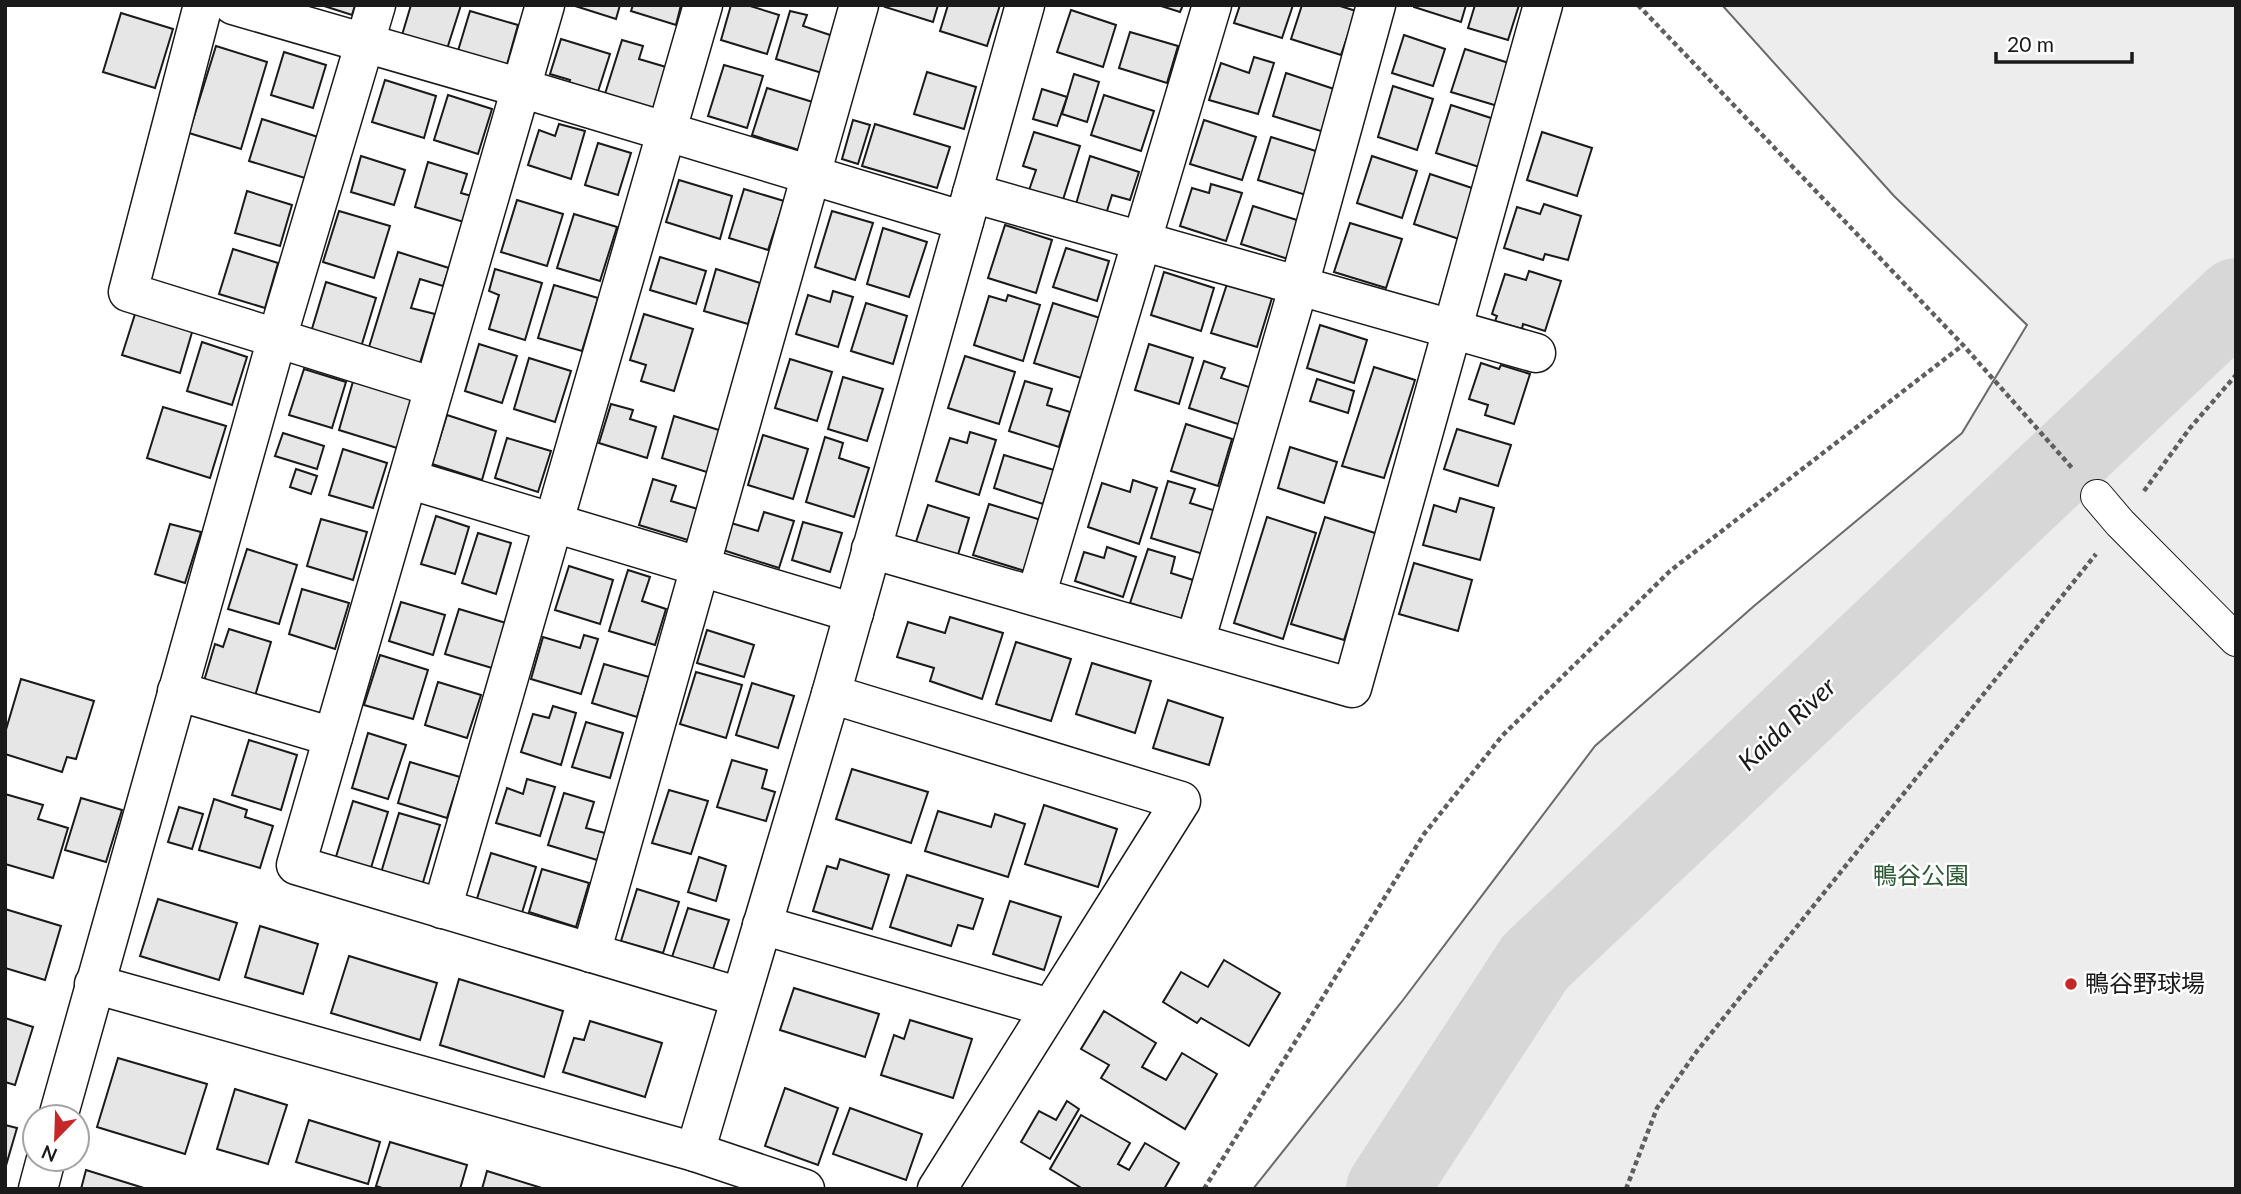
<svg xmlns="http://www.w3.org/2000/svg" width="2241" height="1194" viewBox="0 0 2241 1194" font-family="Lato,'Noto Sans JP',sans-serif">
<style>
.green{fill:#ededed;stroke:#6a6a6a;stroke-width:2}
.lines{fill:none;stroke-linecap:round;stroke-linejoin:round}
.river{stroke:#d7d7d7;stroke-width:82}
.building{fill:#e6e6e6;stroke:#1a1a1a;stroke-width:2}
.pedestrian-casing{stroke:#1a1a1a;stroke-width:34}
.minor-casing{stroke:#1a1a1a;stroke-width:41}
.path{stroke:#5f5f5f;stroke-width:4.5;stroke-dasharray:5 3.5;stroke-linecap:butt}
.pedestrian{stroke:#fff;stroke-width:32}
.minor{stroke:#fff;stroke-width:38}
.poi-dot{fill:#c62828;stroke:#fff;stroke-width:2.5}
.labels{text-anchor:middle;stroke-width:5;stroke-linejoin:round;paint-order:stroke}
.park-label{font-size:24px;fill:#2b5a34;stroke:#fff}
.poi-label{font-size:24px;fill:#1a1a1a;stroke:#fff;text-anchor:start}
.water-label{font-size:26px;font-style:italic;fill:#1a1a1a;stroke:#fff}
</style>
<rect width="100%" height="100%" fill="#fff"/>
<polygon class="green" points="1722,5 2236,5 2236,1189 1253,1189 1403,1000 1595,746 1754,606 1962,433 2027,325 1894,196"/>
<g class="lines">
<polyline class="river" points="1387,1189 1535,962 2236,299"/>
</g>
<g class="building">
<polygon points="321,5 355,5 352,15"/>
<polygon points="411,5 461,5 447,49 402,35"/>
<polygon points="572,5 620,5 616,19"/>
<polygon points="633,5 681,5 676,25 631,11"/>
<polygon points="731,5 747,5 779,15 767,54 721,40"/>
<polygon points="886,5 938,5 933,22 885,7"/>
<polygon points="948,5 1000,5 987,46 940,31"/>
<polygon points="1158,5 1183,5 1180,12"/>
<polygon points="1240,5 1293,5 1282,38 1234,23"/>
<polygon points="1302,5 1337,5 1356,11 1341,55 1291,39"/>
<polygon points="1414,5 1466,5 1461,22 1414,7"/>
<polygon points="1475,5 1519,5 1508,40 1468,28"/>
<polygon points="1071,10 1116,25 1103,67 1057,52"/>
<polygon points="470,11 518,25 506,68 457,54"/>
<polygon points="790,11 807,15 803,26 833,36 822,73 776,59"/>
<polygon points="121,13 173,29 155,88 103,72"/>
<polygon points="1130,32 1178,46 1167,83 1119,68"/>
<polygon points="1404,35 1445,49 1433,86 1392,73"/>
<polygon points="561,39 610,54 595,101 566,93 570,80 550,74"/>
<polygon points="622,40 643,46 639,59 666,67 652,112 604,97"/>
<polygon points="216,46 267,62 241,149 189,133"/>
<polygon points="1465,49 1515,65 1501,107 1451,92"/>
<polygon points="284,52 326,65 313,108 271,95"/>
<polygon points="1254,57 1274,63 1258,114 1209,100 1221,63 1249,73"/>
<polygon points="724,65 763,76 747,128 708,116"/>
<polygon points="927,72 976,87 964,129 914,114"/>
<polygon points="1286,73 1337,90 1324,132 1273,116"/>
<polygon points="1074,74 1099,82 1087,122 1062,114"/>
<polygon points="385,80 436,96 424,138 372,122"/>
<polygon points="1393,86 1433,99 1417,150 1378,137"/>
<polygon points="767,88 816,103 802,151 752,135"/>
<polygon points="1042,89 1067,97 1057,126 1033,119"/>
<polygon points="448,95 492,109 478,154 434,140"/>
<polygon points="1104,95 1154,111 1141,151 1091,135"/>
<polygon points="1451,105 1494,119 1479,167 1436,153"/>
<polygon points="262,119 318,137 305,178 249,161"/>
<polygon points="853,120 870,125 858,164 842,159"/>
<polygon points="1204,120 1256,137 1242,180 1190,164"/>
<polygon points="559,124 585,131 571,179 528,165 539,130 555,136"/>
<polygon points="875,124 950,147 937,188 862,166"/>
<polygon points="1034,132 1080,146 1061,206 1027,196 1036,170 1023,166"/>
<polygon points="1542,132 1592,148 1577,196 1527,180"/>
<polygon points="1271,137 1319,152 1306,195 1258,180"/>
<polygon points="598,143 631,153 618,195 585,185"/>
<polygon points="361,156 405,170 394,205 351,192"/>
<polygon points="1090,156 1139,172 1130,200 1112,195 1106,214 1076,204"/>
<polygon points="1372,156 1417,171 1402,218 1357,203"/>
<polygon points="428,162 467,174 461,193 475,197 467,223 415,207"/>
<polygon points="1430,174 1475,189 1459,239 1414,224"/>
<polygon points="679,180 732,196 720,239 666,222"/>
<polygon points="1211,184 1242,193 1226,241 1180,226 1192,188 1209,193"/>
<polygon points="744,189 784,201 768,250 729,238"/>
<polygon points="247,191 292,205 280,246 235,233"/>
<polygon points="517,200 563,214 547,266 501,252"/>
<polygon points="1544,204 1581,216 1568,260 1545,254 1543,260 1504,248 1517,207 1540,214"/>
<polygon points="1253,206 1300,221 1288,259 1241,244"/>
<polygon points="339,211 390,226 374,278 323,262"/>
<polygon points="832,211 873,223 855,280 815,267"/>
<polygon points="574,214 617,227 600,281 557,268"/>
<polygon points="1350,223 1402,239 1386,288 1334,272"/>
<polygon points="1005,225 1052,240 1036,293 988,278"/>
<polygon points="883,228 927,242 909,297 867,284"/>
<polygon points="1066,248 1109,261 1097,301 1053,287"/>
<polygon points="233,249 278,263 265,308 219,294"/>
<polygon points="398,252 449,268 443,286 420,279 411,308 435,314 420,363 369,347"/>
<polygon points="660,257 706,271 696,304 650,290"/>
<polygon points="495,269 542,283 525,340 489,329 499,295 489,291"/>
<polygon points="716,269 760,283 748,324 704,311"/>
<polygon points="1529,271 1561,281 1545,331 1523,324 1522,329 1495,321 1497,316 1492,314 1505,274 1526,280"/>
<polygon points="1164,272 1214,288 1201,331 1151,315"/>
<polygon points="326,282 376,298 361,347 311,332"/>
<polygon points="1227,284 1272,298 1257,347 1211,333"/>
<polygon points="554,285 598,298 582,351 538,338"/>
<polygon points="833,291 853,297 838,347 796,334 808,295 830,302"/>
<polygon points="1008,295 1040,305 1023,361 974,345 989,296 1006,301"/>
<polygon points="866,303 907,316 893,364 851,351"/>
<polygon points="1053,303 1100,318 1081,378 1034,363"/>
<polygon points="136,311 193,329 180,373 122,355"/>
<polygon points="644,314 693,329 674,391 641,381 646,365 630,360"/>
<polygon points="1320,325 1367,340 1354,383 1307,368"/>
<polygon points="202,342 247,357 232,405 187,391"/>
<polygon points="479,344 517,356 502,403 465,391"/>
<polygon points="1149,344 1193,358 1179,404 1135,390"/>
<polygon points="965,356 1015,372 999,424 948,408"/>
<polygon points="529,358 571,371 555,422 514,409"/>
<polygon points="790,359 832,372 817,421 775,408"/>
<polygon points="1204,361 1225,368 1221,378 1255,389 1244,426 1189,408"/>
<polygon points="1481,363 1499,369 1501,365 1530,374 1514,424 1485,415 1488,405 1469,399"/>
<polygon points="1374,367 1415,380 1384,478 1342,466"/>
<polygon points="304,369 346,382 332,428 289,415"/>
<polygon points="843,377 883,389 867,441 828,429"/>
<polygon points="354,378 413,396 397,448 339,430"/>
<polygon points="1317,379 1354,391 1348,413 1310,401"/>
<polygon points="1025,381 1052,389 1047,405 1070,412 1059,447 1009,431"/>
<polygon points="611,404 633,410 630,419 656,427 647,458 599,443"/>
<polygon points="163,407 226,426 210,478 147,458"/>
<polygon points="447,415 496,431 482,480 432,464"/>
<polygon points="674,416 722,431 710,473 662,458"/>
<polygon points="1186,424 1232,439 1218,486 1171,471"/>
<polygon points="1457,429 1511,445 1498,486 1444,469"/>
<polygon points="970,432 996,440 979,495 936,481 950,438 967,443"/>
<polygon points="283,433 324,446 317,469 275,456"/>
<polygon points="763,435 808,449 793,499 748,485"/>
<polygon points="825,437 843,443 839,458 869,468 854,517 806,502"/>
<polygon points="507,438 551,451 538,492 495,478"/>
<polygon points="1290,447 1337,462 1324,503 1278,488"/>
<polygon points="343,449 387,463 373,508 329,495"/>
<polygon points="1004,455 1054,470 1043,504 994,488"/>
<polygon points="296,469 317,476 311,494 290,487"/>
<polygon points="653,479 676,486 671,501 701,510 691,541 639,525"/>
<polygon points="1133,480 1157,488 1139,544 1088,527 1102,483 1130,492"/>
<polygon points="1168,481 1195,489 1190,503 1216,511 1203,554 1151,538"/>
<polygon points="1460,498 1494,508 1480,560 1423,545 1434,505 1456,512"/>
<polygon points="989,504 1041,520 1025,571 973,555"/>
<polygon points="928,505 969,518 957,558 915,545"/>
<polygon points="764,512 794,521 779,568 723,550 731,523 758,531"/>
<polygon points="436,516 469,527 455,574 421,564"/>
<polygon points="1267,517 1316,533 1283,639 1234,623"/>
<polygon points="1325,517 1378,534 1344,640 1291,624"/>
<polygon points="321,519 367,532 353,580 307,566"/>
<polygon points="803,522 842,533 830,572 792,560"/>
<polygon points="170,524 201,532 185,583 155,574"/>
<polygon points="478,533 511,543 496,594 462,583"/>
<polygon points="1107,547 1136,557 1123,597 1075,581 1084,552 1104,558"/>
<polygon points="247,549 297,565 279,624 228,609"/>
<polygon points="1148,549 1175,557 1171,573 1193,580 1181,619 1130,603"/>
<polygon points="1414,563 1472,580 1458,631 1399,614"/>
<polygon points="569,566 613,580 600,624 555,610"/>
<polygon points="628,570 650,577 642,601 666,609 655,645 609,631"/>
<polygon points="302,589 349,603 335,649 289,634"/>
<polygon points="401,602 445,615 433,655 389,641"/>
<polygon points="459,609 506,623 492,668 445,654"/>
<polygon points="950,617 1003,633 982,699 930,681 934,668 897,657 908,622 945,633"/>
<polygon points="229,629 271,642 255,696 204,681 215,644 223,647"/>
<polygon points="707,630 754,645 744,677 697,663"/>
<polygon points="584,635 598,639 581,694 531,679 543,637 580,648"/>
<polygon points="1016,642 1071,659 1051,721 996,704"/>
<polygon points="380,655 428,670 413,719 364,705"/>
<polygon points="1092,663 1151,681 1135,733 1076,714"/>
<polygon points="604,664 649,677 637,717 592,703"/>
<polygon points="696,672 742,685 726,738 680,724"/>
<polygon points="21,679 94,701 76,759 67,757 62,772 5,754 5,733"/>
<polygon points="438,682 481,695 467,738 425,725"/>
<polygon points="752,683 794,696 778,748 736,735"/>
<polygon points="1168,700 1223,718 1209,765 1153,748"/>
<polygon points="553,706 576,713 561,765 521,752 533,714 549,718"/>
<polygon points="586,722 623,733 610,778 572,767"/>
<polygon points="368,733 406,745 388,799 352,788"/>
<polygon points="249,740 297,755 281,810 232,795"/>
<polygon points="732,760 767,770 762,788 775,792 766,821 717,807"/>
<polygon points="410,762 460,777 447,818 398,803"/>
<polygon points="852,769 928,792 911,843 836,819"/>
<polygon points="527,779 555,787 540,836 496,823 507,788 523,794"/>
<polygon points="669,790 708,801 691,854 652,843"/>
<polygon points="564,793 594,802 586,828 605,833 597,860 548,845"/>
<polygon points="5,794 43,805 38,819 68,828 53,878 5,864"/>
<polygon points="81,798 122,810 106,862 65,850"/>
<polygon points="214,799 247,810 245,817 273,826 260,868 199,850"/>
<polygon points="353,801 388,812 370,871 335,860"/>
<polygon points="1044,805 1117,829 1098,887 1025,864"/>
<polygon points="179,807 203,814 192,849 168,842"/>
<polygon points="938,811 991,827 995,814 1025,824 1008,877 925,851"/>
<polygon points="399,813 440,825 421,889 380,876"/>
<polygon points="491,853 536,867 521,916 476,902"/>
<polygon points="699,857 726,866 716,901 688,892"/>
<polygon points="840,859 889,875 872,929 813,911 827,866 837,869"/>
<polygon points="542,869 589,883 576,927 529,912"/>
<polygon points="907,875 983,899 973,929 958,925 951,946 890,927"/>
<polygon points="637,889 679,902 663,953 621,941"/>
<polygon points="158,899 237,923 219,980 140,956"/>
<polygon points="1010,901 1061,917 1044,970 993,954"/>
<polygon points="688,908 729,920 713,969 672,957"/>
<polygon points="5,909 61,926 45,980 5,968"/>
<polygon points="260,926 318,944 303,994 245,977"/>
<polygon points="349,956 437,983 420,1040 331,1013"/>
<polygon points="1224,960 1280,993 1249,1046 1201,1018 1197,1023 1163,1002 1181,972 1208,987"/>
<polygon points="459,979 563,1011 544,1077 440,1045"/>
<polygon points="794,988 879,1014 865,1057 780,1030"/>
<polygon points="1104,1011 1156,1043 1142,1067 1166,1080 1182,1053 1217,1074 1185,1129 1101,1078 1109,1065 1081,1049"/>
<polygon points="5,1018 33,1027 15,1085 5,1082"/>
<polygon points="910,1020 972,1039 953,1098 881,1075 894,1035 904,1039"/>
<polygon points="590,1021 662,1043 645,1097 563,1072 574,1038 584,1040"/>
<polygon points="118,1058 207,1084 185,1154 97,1127"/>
<polygon points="785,1088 838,1108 818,1165 765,1146"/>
<polygon points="235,1089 287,1105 268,1164 217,1149"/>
<polygon points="1067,1101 1079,1109 1050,1159 1021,1142 1039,1111 1056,1120"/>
<polygon points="850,1108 922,1134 906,1180 833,1154"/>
<polygon points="1081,1115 1130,1143 1118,1164 1129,1170 1145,1143 1179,1163 1164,1189 1083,1189 1050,1169"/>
<polygon points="309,1120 380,1142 368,1184 296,1162"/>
<polygon points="5,1125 17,1128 5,1169"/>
<polygon points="390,1142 467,1165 460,1189 385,1189 376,1186"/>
<polygon points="86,1170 147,1189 81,1189"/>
<polygon points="487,1171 545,1189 482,1189"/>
</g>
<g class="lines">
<defs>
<polyline id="pedestrian" points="2097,496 2120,523 2236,640"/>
<g id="minor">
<polyline points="203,5 128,292 434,387"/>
<polyline points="233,5 521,88 964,221"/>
<polyline points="545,5 296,865 740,997"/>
<polyline points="972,193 1536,353"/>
<polyline points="408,479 854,613"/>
<polyline points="871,549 1352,688 1543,5"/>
<polyline points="1036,596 1212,5"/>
<polyline points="1195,642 1299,285 1376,5"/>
<polyline points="177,691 333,737"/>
<polyline points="831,694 1181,801 937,1189"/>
<polyline points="442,909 703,5"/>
<polyline points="762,925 1050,1008"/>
<polyline points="591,953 859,5"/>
<polyline points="94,984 695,1152 805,1189"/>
<polyline points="58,1117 277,338 376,5"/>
<polyline points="695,1152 831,694 1025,5"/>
<polyline points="38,1189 46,1159"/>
</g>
</defs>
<use href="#pedestrian" class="pedestrian-casing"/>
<use href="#minor" class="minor-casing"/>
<g class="path">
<polyline points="1638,5 1963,345 2073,469"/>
<polyline points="2144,491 2190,428 2236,375"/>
<polyline points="1204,1189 1424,834 1502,736 1670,571 1963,345"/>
<polyline points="1626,1189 1657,1108 1697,1051 2096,554"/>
</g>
<use href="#pedestrian" class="pedestrian"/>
<use href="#minor" class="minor"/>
</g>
<circle class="poi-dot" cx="2071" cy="984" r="7"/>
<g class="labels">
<g class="park-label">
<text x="1921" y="884">鴨谷公園</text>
</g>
<g class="poi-label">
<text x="2085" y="992">鴨谷野球場</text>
</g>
<g class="water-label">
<text transform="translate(1787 724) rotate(-43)" y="9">Kaida River</text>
</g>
</g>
<rect width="2241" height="1194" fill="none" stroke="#1a1a1a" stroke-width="14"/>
<g transform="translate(56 1138) rotate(203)"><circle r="33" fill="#ffffff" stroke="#a3a3a3" stroke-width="2"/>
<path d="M0-5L12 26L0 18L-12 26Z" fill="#c62828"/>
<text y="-10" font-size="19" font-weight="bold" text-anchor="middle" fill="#1a1a1a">N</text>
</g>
<path d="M1996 52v10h136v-10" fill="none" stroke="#1a1a1a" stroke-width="3.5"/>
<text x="2007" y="52" font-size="21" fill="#1a1a1a" stroke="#ffffff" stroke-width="5" paint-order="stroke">20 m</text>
</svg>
